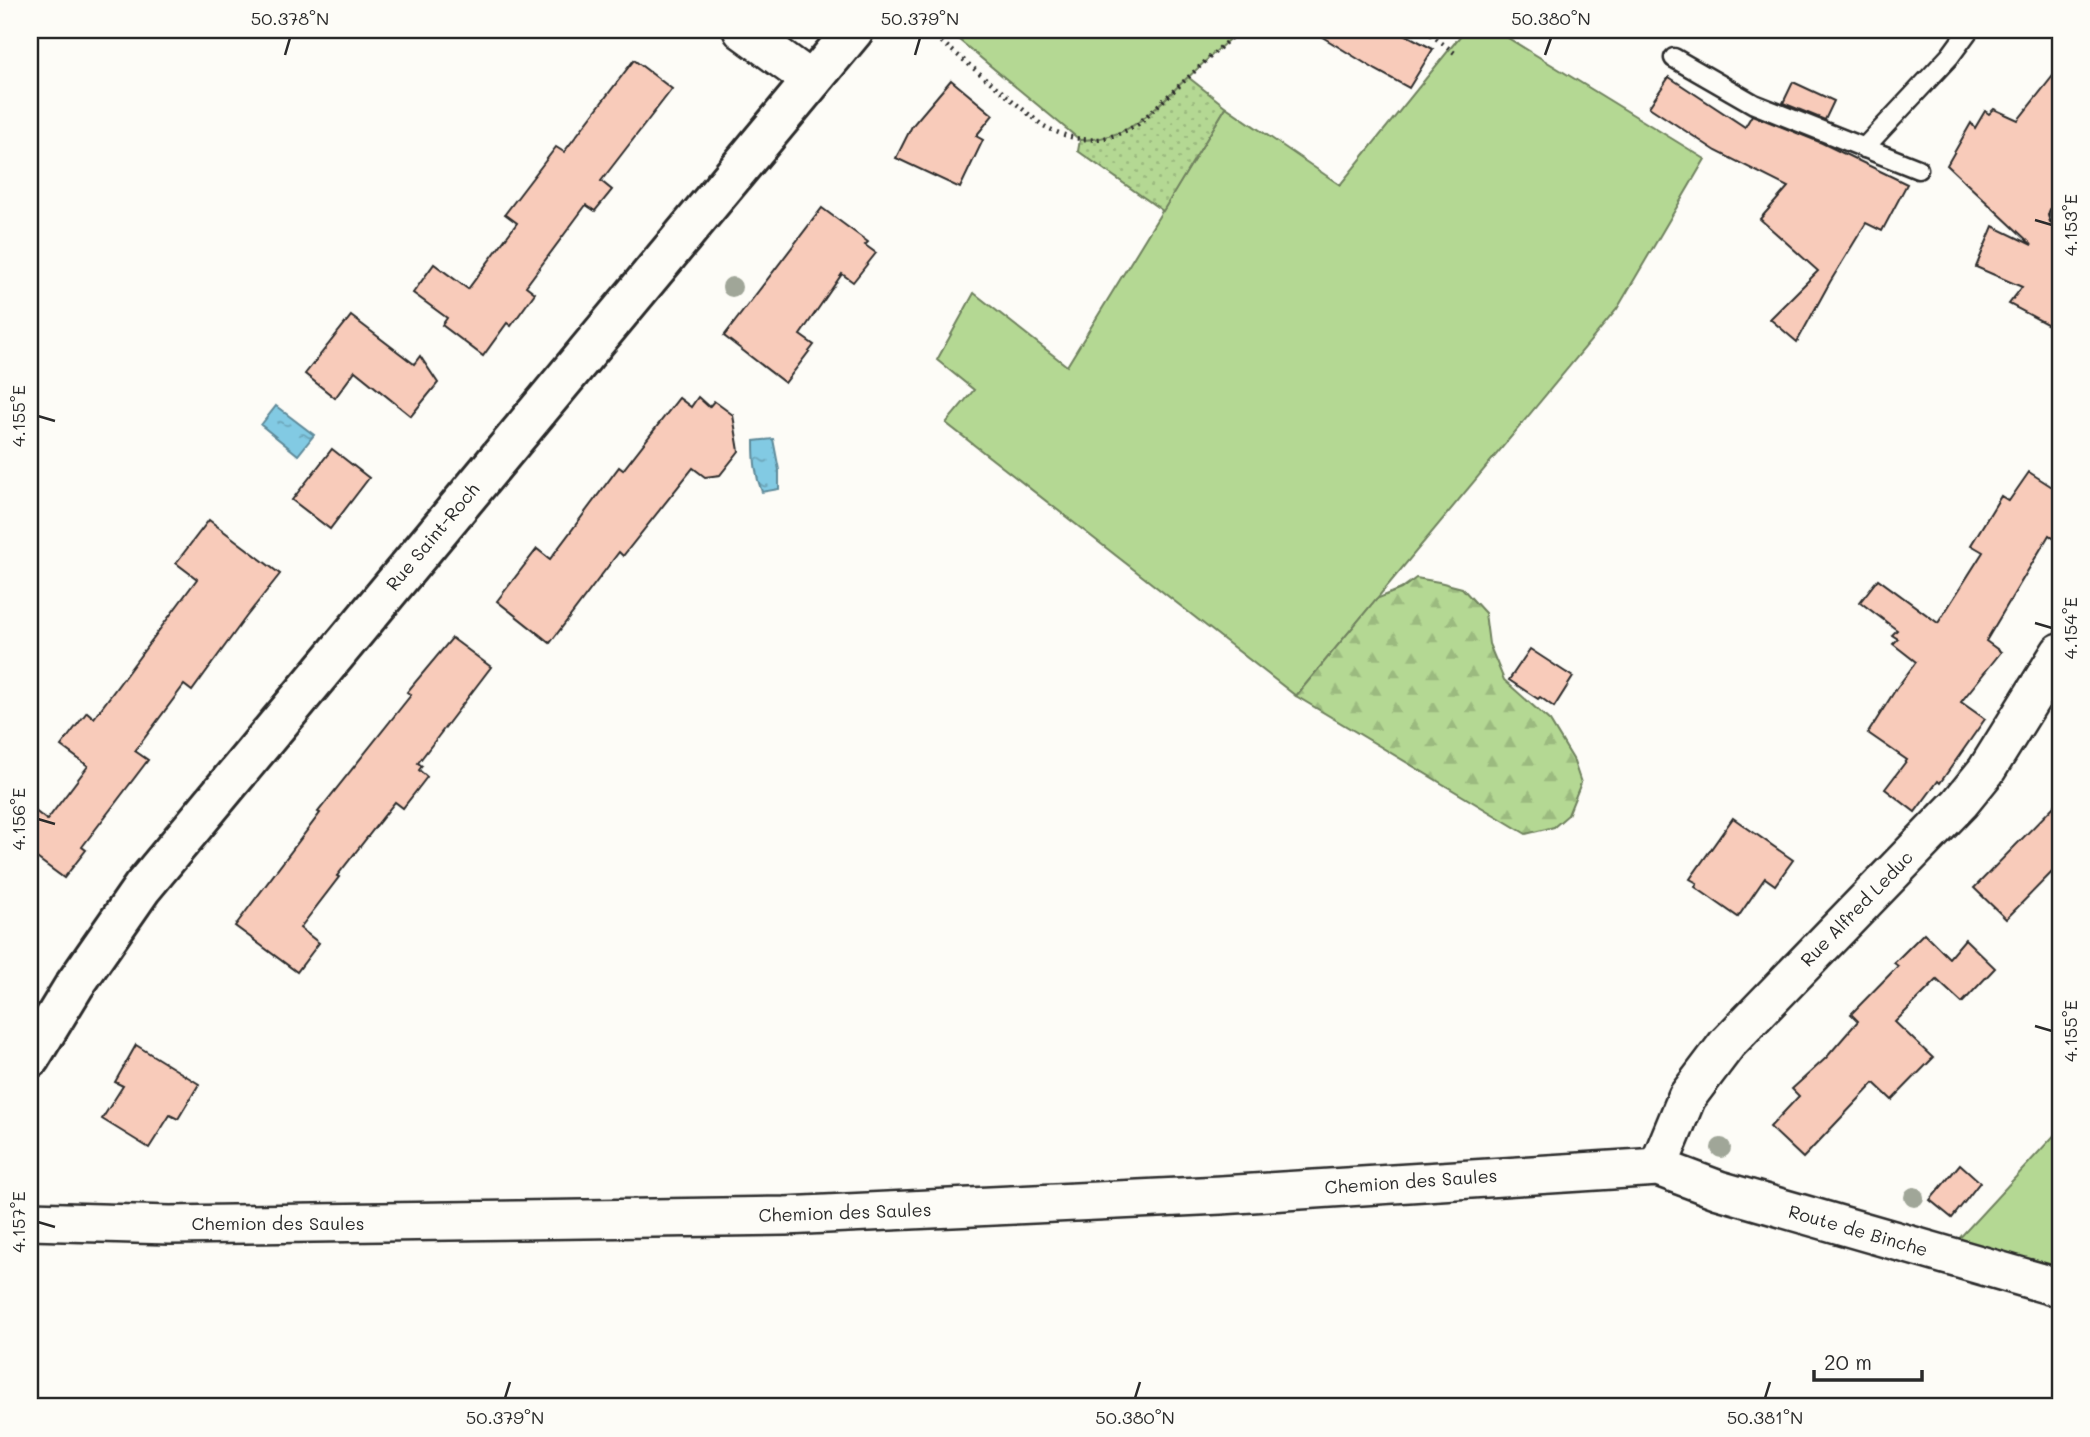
<svg xmlns="http://www.w3.org/2000/svg" width="2090" height="1437" viewBox="0 0 2090 1437" font-family="Mali,sans-serif">
<style>
.grass{fill:#b4d893;stroke:#70825f;stroke-width:2}
.forest{fill:url(#forest-firs);stroke:#70825f;stroke-width:2}
.garden{fill:url(#garden-dots);stroke:#70825f;stroke-width:2}
.water{fill:url(#water-ripples);stroke:#5f8a99;stroke-width:2}
.building{fill:#f8cbba;stroke:#2b2b2b;stroke-width:2}
.lines{fill:none;stroke-linecap:round;stroke-linejoin:round}
.service-casing{stroke:#2b2b2b;stroke-width:23}
.minor-casing{stroke:#2b2b2b;stroke-width:42}
.tertiary-casing{stroke:#2b2b2b;stroke-width:44}
.path{stroke:#2b2b2b;stroke-width:4.5;stroke-dasharray:2 5;stroke-linecap:butt}
.service{stroke:#fdfcf7;stroke-width:18}
.minor{stroke:#fdfcf7;stroke-width:37}
.tertiary{stroke:#fdfcf7;stroke-width:38}
.tree{fill:#a0a698}
.ticks{fill:none;stroke:#2b2b2b;stroke-width:2.5}
.labels{text-anchor:middle;stroke-width:7;stroke-linejoin:round;paint-order:stroke}
.street-label{font-size:18px;fill:#2b2b2b;stroke:#fdfcf7}
.neatline{fill:none;stroke:#2b2b2b;stroke-width:2.5}
.ticks-label{font-size:18px;text-anchor:middle;fill:#2b2b2b}
</style>
<defs>
<pattern id="forest-firs" width="22" height="20" patternUnits="userSpaceOnUse" patternTransform="scale(1.75)"><rect width="22" height="20" fill="#b4d893"/><path d="M5 1l3.5 6h-7zM16 11l3.5 6h-7z" fill="#9bba7f"/></pattern>
<pattern id="garden-dots" width="8" height="8" patternUnits="userSpaceOnUse" patternTransform="scale(1.75)"><rect width="8" height="8" fill="#b4d893"/><path d="M2 2h.1M6 6h.1" fill="none" stroke="#9bba7f" stroke-width="1.8" stroke-linecap="round"/></pattern>
<pattern id="water-ripples" width="26" height="14" patternUnits="userSpaceOnUse" patternTransform="scale(1.75)"><rect width="26" height="14" fill="#82cae3"/><path d="M2 4q2-2 4 0t4 0M15 11q2-2 4 0t4 0" fill="none" stroke="#6ba4b8"/></pattern>
</defs>
<rect width="100%" height="100%" fill="#fdfcf7"/>
<filter id="ink" filterUnits="userSpaceOnUse"><feTurbulence type="fractalNoise" baseFrequency=".0143" numOctaves="2"/><feDisplacementMap in="SourceGraphic" scale="14" xChannelSelector="R" yChannelSelector="G"/><feConvolveMatrix kernelMatrix="1 2 1 2 8 2 1 2 1" color-interpolation-filters="sRGB"/></filter>
<g filter="url(#ink)">
<g class="grass">
<path d="M947,30H1239L1138,124C1119,135 1101,140 1080,140Z"/>
<polygon points="1465,30 1495,30 1705,159 1617,309 1296,696 946,423 974,390 937,360 974,293 1067,366 1226,107 1340,185"/>
<polygon points="2060,1129 2060,1288 1943,1256"/>
</g>
<polygon class="forest" points="1416,578 1439,582 1462,588 1485,613 1489,644 1504,680 1550,721 1573,759 1581,783 1568,815 1554,827 1526,834 1296,696 1376,599 1401,589"/>
<path class="garden" d="M1188,77L1226,107L1163,211L1078,151L1080,140C1133,139 1151,111 1188,77Z"/>
<g class="water">
<polygon points="276,406 314,435 298,455 261,425"/>
<path d="M773,439L779,470V489L762,492C755,475 754,460 754,441Z"/>
</g>
<g class="building">
<polygon points="1311,30 1397,30 1433,49 1409,88 1376,70"/>
<polygon points="634,60 672,89 601,181 612,190 595,211 586,205 526,286 535,293 511,326 507,323 483,356 442,325 447,318 413,293 434,264 468,289 517,223 505,214 556,147 564,152"/>
<polygon points="2060,67 2060,202 2053,204 2048,215 2050,222 2055,225 2060,226 2060,331 2009,304 2022,287 1976,267 1993,226 2032,245 1947,165 1971,123 1975,128 1985,111 1989,114 1994,109 2018,120"/>
<polygon points="1669,77 1745,127 1752,115 1822,143 1907,184 1882,231 1866,223 1830,282 1797,342 1770,319 1818,271 1760,219 1788,187 1716,151 1649,107"/>
<polygon points="951,80 993,115 976,136 983,140 960,188 896,158 912,126"/>
<polygon points="1793,82 1834,101 1825,120 1783,103"/>
<polygon points="822,208 868,242 865,245 876,253 853,282 842,274 800,335 814,345 785,383 724,336"/>
<polygon points="351,316 414,364 420,356 438,383 411,416 355,371 335,398 305,374"/>
<polygon points="698,397 709,407 714,401 733,415 739,451 720,475 705,477 693,468 623,556 619,552 550,643 497,601 537,549 550,559 619,467 623,470 679,398 691,407"/>
<polygon points="332,449 369,478 330,529 292,500"/>
<polygon points="2029,472 2060,492 2060,543 2049,535 1986,641 2001,652 1961,702 1985,719 1940,783 1938,781 1915,812 1885,789 1907,760 1868,733 1896,689 1916,662 1893,644 1898,639 1892,635 1897,630 1860,602 1878,579 1938,623 1983,552 1971,545 2001,496 2009,501"/>
<polygon points="209,520 280,574 246,617 192,691 184,685 135,751 148,760 82,847 86,850 64,878 30,853 30,807 47,820 88,766 61,746 87,712 94,718 197,579 176,563"/>
<polygon points="452,638 491,667 418,763 422,766 419,770 427,777 403,808 395,802 337,876 339,877 300,928 319,943 297,972 235,926 320,813 318,812 411,695 407,692"/>
<polygon points="1530,649 1573,677 1554,707 1540,697 1538,699 1509,680"/>
<polygon points="2060,800 2060,864 2006,919 1974,888"/>
<polygon points="1733,818 1793,860 1775,885 1765,878 1738,917 1695,887 1697,883 1690,879"/>
<polygon points="1924,933 1949,958 1965,939 1995,968 1962,1003 1937,980 1895,1022 1933,1058 1892,1100 1874,1083 1803,1158 1770,1127 1799,1096 1792,1089 1826,1058 1858,1021 1851,1014 1898,966 1894,963"/>
<polygon points="136,1045 199,1084 178,1119 170,1115 149,1148 102,1119 123,1086 115,1082"/>
<polygon points="1960,1164 1980,1182 1952,1218 1930,1200"/>
</g>
<g class="lines">
<defs>
<g id="service">
<polyline points="1674,58 1754,104 1918,169"/>
<polyline points="1864,148 1950,56 1969,30"/>
<polyline points="2059,215 2060,213"/>
</g>
<g id="minor">
<polyline points="742,30 812,81"/>
<polyline points="1658,1167 1687,1097 1727,1044 1960,803 1986,771 2060,652"/>
<polyline points="30,1221 170,1225 785,1216 1221,1195 1658,1167 1719,1190 2060,1288"/>
</g>
<polyline id="tertiary" points="30,1058 74,986 142,888 854,30"/>
</defs>
<use href="#service" class="service-casing"/>
<use href="#minor" class="minor-casing"/>
<use href="#tertiary" class="tertiary-casing"/>
<g class="path">
<path d="M924,30L937,38L1042,125C1077,144 1103,145 1138,124L1239,30"/>
<polyline points="1425,30 1456,54"/>
</g>
<use href="#service" class="service"/>
<use href="#minor" class="minor"/>
<use href="#tertiary" class="tertiary"/>
</g>
<g class="tree">
<circle cx="732" cy="287" r="10"/>
<circle cx="1721" cy="1148" r="10"/>
<circle cx="1914" cy="1197" r="10"/>
</g>
</g>
<path class="ticks" d="M285,55L290,38M915,55L920,38M1545,55L1551,38M2035,220L2052,225M38,416L55,421M2035,623L2052,628M38,819L55,824M2035,1026L2052,1031M38,1222L55,1227M505,1398L510,1382M1135,1398L1140,1382M1765,1398L1770,1382"/>
<g class="labels">
<g class="street-label">
<text transform="translate(433 537) rotate(-50)" y="6">Rue Saint-Roch</text>
<text transform="translate(1857 909) rotate(-46)" y="6">Rue Alfred Leduc</text>
<text transform="translate(1411 1182) rotate(-4)" y="6">Chemion des Saules</text>
<text transform="translate(845 1213) rotate(-2)" y="6">Chemion des Saules</text>
<text x="278" y="1230">Chemion des Saules</text>
<text transform="translate(1858 1231) rotate(16)" y="6">Route de Binche</text>
</g>
</g>
<rect width="2090" height="1437" fill="none" stroke="#fdfcf7" stroke-width="77"/>
<path d="M1814 1370v10h108v-10" fill="none" stroke="#2b2b2b" stroke-width="3.5"/>
<text x="1824" y="1370" font-size="21" fill="#2b2b2b" stroke="#fdfcf7" stroke-width="5" paint-order="stroke">20 m</text>
<rect x="38" y="38" width="2014" height="1360" class="neatline"/>
<g class="ticks-label">
<text x="290" y="25">50.378°N</text>
<text x="920" y="25">50.379°N</text>
<text x="1551" y="25">50.380°N</text>
<text transform="translate(2071 225) rotate(-90)" y="6">4.153°E</text>
<text transform="translate(19 416) rotate(-90)" y="6">4.155°E</text>
<text transform="translate(2071 628) rotate(-90)" y="6">4.154°E</text>
<text transform="translate(19 819) rotate(-90)" y="6">4.156°E</text>
<text transform="translate(2071 1031) rotate(-90)" y="6">4.155°E</text>
<text transform="translate(19 1222) rotate(-90)" y="6">4.157°E</text>
<text x="505" y="1424">50.379°N</text>
<text x="1135" y="1424">50.380°N</text>
<text x="1765" y="1424">50.381°N</text>
</g>
</svg>
